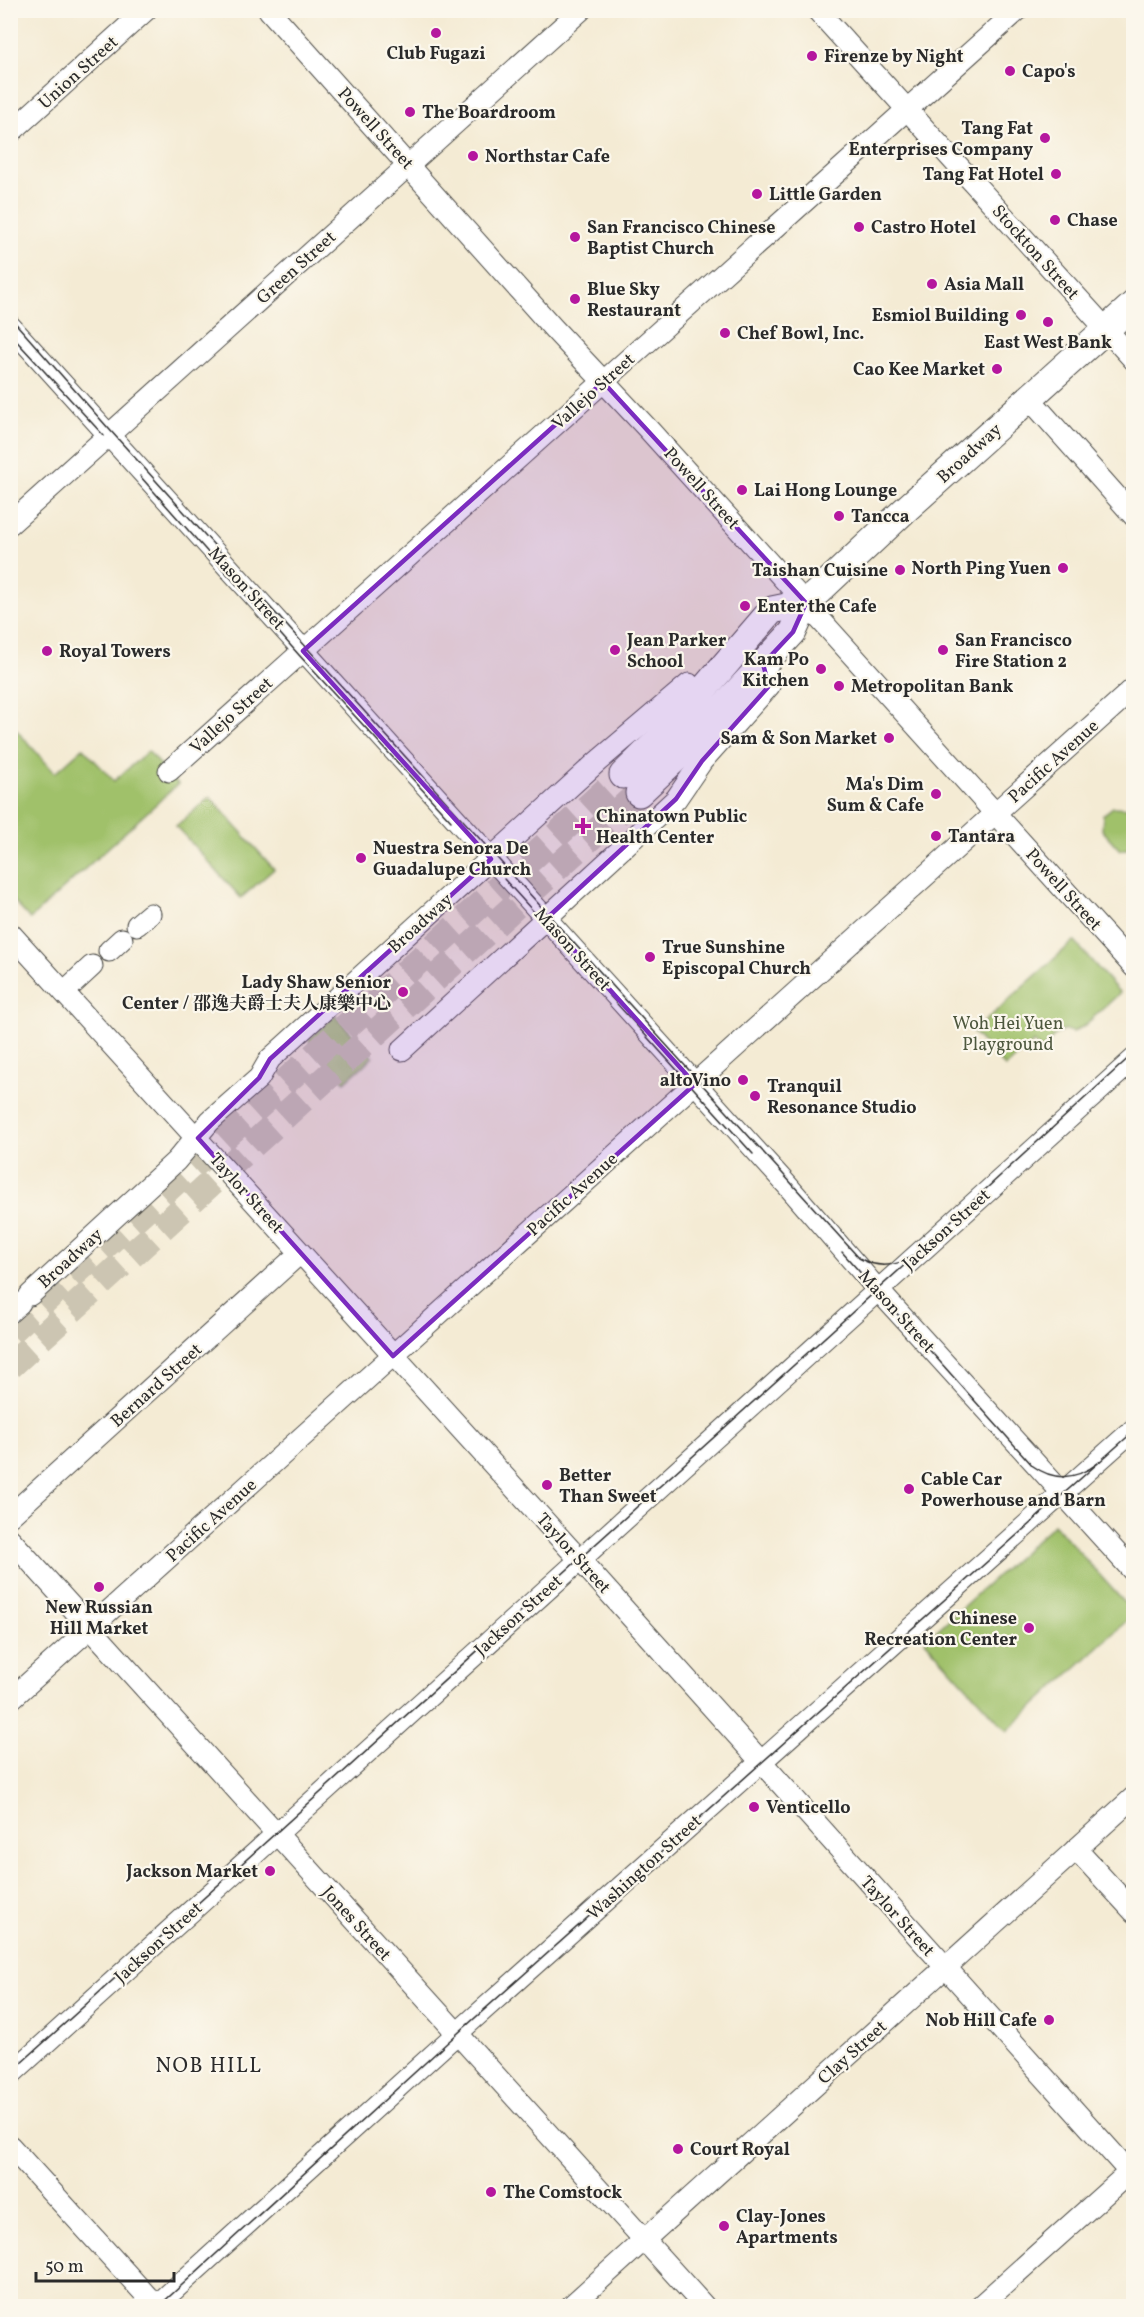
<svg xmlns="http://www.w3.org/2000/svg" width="1144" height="2317" viewBox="0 0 1144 2317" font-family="Vollkorn,'Noto Serif SC',serif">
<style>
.green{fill:#a0c16a;stroke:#66764a;stroke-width:1.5}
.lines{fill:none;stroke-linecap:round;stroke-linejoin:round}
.major-tunnel{stroke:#ccc5b2;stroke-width:27;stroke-dasharray:27 14;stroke-linecap:butt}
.minor-casing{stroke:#494844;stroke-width:23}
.major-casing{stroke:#494844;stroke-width:29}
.minor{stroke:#fff;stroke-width:21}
.major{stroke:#fff;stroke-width:27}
.tram{stroke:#2b2b2b;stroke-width:1.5}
.marked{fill:#7b2cbf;fill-opacity:0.2;stroke:#7b2cbf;stroke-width:4.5;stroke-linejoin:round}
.poi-dot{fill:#b5179e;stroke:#fbf7ec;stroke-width:2}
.labels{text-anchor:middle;stroke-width:4.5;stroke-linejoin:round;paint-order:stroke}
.poi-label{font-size:18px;font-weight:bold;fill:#2b2b2b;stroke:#fbf7ec;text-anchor:start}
.street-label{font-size:18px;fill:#2b2b2b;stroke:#fbf7ec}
.park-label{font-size:18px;fill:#4e583e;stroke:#fbf7ec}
.quarter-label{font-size:21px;letter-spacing:1.5px;fill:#2b2b2b;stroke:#fbf7ec}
</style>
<rect width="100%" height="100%" fill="#fbf7ec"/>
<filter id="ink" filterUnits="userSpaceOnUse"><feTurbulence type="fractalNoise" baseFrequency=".0167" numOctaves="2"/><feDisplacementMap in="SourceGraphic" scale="12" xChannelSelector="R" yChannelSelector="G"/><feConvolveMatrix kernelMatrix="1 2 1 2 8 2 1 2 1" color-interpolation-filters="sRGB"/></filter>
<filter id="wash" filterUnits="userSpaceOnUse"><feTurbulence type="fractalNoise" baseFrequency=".008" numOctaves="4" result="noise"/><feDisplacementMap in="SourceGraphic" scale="24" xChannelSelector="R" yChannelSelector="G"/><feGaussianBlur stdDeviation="1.35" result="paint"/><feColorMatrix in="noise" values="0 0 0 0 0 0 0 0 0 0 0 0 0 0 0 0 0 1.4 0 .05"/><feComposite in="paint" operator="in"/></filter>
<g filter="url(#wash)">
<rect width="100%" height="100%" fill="#f4ebd4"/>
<g class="green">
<polygon points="11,724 55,773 83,748 114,781 148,751 178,784 30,919 11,898"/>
<polygon points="210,797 274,869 241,898 176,826"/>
<polygon points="1113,807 1130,808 1133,812 1132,848 1120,850 1102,830 1103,815"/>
<polygon points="1074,941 1120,993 1084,1026 1073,1032 1065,1030 1055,1035 1041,1051 1034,1042 1005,1067 973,1032"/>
<polygon points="335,1015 373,1057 345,1082 311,1046 309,1039"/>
<polygon points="1054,1524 1133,1612 1133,1615 1007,1731 925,1641"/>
</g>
</g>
<g filter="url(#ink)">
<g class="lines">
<g class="major-tunnel">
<polyline points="10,1332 623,775"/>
<polyline points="10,1366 639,793"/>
</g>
<defs>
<g id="minor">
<polyline points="269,10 554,329 649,430 1134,967"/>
<polyline points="817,10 1134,360"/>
<polyline points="10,133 146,10"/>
<polyline points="10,326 787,1185 877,1289 1134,1572"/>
<polyline points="1029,398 1134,516"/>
<polyline points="10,524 581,10"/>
<polyline points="169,771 1018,10"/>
<polyline points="137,925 150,914"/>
<polyline points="10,933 579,1559 1134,2177"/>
<polyline points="109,951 122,939"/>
<polyline points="64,992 92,966"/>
<polyline points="402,1050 662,812 676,799 702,761 769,686 771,679"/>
<polyline points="30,1295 176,1161 210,1121 259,1078 270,1059 597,762 689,684"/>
<polyline points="10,1312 20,1303"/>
<polyline points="10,1516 300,1253"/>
<polyline points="10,1539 704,2306"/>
<polyline points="10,1700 1134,688"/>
<polyline points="1076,1849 1134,1912"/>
<polyline points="10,2075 1134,1059"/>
<polyline points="10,2146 156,2306"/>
<polyline points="156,2306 473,2019 1134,1429"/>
<polyline points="571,2306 1134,1797"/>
<polyline points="980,2306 1134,2168"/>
</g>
<g id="major">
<polyline points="623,775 666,733 772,610 806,603"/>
<polyline points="639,793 672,762 793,632 806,603 905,510 1134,304"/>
</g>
</defs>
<use href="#minor" class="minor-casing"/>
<use href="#major" class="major-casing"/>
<use href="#minor" class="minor"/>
<use href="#major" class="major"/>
<g class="tram">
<path d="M10,317L109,429L859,1258C878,1269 896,1267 914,1255L1134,1053"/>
<polyline points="10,334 104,436"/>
<polyline points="140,476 299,655 451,821"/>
<polyline points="504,879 753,1154"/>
<path d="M842,1252L1033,1466C1055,1482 1077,1479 1098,1463"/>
<polyline points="10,2073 908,1262"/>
<polyline points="159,2306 448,2042 1134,1431"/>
</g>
</g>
</g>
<path class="marked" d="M603,382L806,603L793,632L763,664L769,686L702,761L676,799L546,919L695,1084L393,1356L198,1138L259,1078L270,1059L491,859L303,651Z"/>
<g class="poi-dot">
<circle cx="436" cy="33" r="6"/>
<circle cx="812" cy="56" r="6"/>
<circle cx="1010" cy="71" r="6"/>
<circle cx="410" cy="112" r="6"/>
<circle cx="1045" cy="138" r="6"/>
<circle cx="473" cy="156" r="6"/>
<circle cx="1056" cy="174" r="6"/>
<circle cx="757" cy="194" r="6"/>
<circle cx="1055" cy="220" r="6"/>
<circle cx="859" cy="227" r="6"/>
<circle cx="575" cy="237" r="6"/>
<circle cx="932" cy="284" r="6"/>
<circle cx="575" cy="299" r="6"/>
<circle cx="1021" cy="315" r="6"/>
<circle cx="1048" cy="322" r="6"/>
<circle cx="725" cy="333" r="6"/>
<circle cx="997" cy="369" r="6"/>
<circle cx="742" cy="490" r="6"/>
<circle cx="839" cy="516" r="6"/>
<circle cx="1063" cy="568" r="6"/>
<circle cx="900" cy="570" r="6"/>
<circle cx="745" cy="606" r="6"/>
<circle cx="615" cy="650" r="6"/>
<circle cx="943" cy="650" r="6"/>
<circle cx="47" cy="651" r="6"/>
<circle cx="821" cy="669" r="6"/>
<circle cx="839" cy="686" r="6"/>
<circle cx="889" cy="738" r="6"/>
<circle cx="936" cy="794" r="6"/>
<path d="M580 817h6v6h6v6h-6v6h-6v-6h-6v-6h6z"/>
<circle cx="936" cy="836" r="6"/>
<circle cx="361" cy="858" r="6"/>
<circle cx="650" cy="957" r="6"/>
<circle cx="403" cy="992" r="6"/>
<circle cx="743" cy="1080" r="6"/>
<circle cx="755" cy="1096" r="6"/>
<circle cx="547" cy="1485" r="6"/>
<circle cx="909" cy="1489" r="6"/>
<circle cx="99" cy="1587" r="6"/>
<circle cx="1029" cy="1628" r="6"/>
<circle cx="754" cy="1807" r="6"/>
<circle cx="270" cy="1871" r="6"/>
<circle cx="1049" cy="2020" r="6"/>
<circle cx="678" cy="2149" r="6"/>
<circle cx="491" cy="2192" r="6"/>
<circle cx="724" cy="2226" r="6"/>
</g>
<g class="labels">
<g class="poi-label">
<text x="436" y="59" text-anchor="middle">Club Fugazi</text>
<text x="824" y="62">Firenze by Night</text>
<text x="1022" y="77">Capo's</text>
<text x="422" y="118">The Boardroom</text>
<text x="1033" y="134" text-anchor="end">Tang Fat<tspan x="1033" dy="21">Enterprises Company</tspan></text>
<text x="485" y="162">Northstar Cafe</text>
<text x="1044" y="180" text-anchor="end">Tang Fat Hotel</text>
<text x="769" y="200">Little Garden</text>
<text x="1067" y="226">Chase</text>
<text x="587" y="233">San Francisco Chinese<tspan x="587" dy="21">Baptist Church</tspan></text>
<text x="871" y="233">Castro Hotel</text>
<text x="944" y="290">Asia Mall</text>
<text x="587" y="295">Blue Sky<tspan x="587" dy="21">Restaurant</tspan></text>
<text x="1009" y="321" text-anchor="end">Esmiol Building</text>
<text x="737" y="339">Chef Bowl, Inc.</text>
<text x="1048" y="348" text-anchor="middle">East West Bank</text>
<text x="985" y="375" text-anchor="end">Cao Kee Market</text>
<text x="754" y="496">Lai Hong Lounge</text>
<text x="851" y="522">Tancca</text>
<text x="1051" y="574" text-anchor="end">North Ping Yuen</text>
<text x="888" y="576" text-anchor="end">Taishan Cuisine</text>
<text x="757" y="612">Enter the Cafe</text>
<text x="627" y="646">Jean Parker<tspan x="627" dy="21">School</tspan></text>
<text x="955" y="646">San Francisco<tspan x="955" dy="21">Fire Station 2</tspan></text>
<text x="59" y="657">Royal Towers</text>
<text x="809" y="665" text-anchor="end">Kam Po<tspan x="809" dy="21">Kitchen</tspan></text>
<text x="851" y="692">Metropolitan Bank</text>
<text x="877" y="744" text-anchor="end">Sam &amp; Son Market</text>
<text x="924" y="790" text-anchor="end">Ma's Dim<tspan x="924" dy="21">Sum &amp; Cafe</tspan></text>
<text x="596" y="822">Chinatown Public<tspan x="596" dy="21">Health Center</tspan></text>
<text x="948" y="842">Tantara</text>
<text x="373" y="854">Nuestra Senora De<tspan x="373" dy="21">Guadalupe Church</tspan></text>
<text x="662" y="953">True Sunshine<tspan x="662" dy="21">Episcopal Church</tspan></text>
<text x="391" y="988" text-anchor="end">Lady Shaw Senior<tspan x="391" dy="21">Center / 邵逸夫爵士夫人康樂中心</tspan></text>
<text x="731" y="1086" text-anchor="end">altoVino</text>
<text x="767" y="1092">Tranquil<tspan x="767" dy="21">Resonance Studio</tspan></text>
<text x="559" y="1481">Better<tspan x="559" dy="21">Than Sweet</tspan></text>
<text x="921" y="1485">Cable Car<tspan x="921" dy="21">Powerhouse and Barn</tspan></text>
<text x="99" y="1613" text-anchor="middle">New Russian<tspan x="99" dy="21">Hill Market</tspan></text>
<text x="1017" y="1624" text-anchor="end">Chinese<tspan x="1017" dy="21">Recreation Center</tspan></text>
<text x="766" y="1813">Venticello</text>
<text x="258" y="1877" text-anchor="end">Jackson Market</text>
<text x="1037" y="2026" text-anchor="end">Nob Hill Cafe</text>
<text x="690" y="2155">Court Royal</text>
<text x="503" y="2198">The Comstock</text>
<text x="736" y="2222">Clay-Jones<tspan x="736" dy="21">Apartments</tspan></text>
</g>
<g class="street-label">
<text transform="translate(78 72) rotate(-42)" y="6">Union Street</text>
<text transform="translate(376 128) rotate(48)" y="6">Powell Street</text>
<text transform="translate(1036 252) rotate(48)" y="6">Stockton Street</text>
<text transform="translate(296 267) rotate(-42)" y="6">Green Street</text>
<text transform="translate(593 391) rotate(-42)" y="6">Vallejo Street</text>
<text transform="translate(969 453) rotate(-42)" y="6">Broadway</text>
<text transform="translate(702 488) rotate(48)" y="6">Powell Street</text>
<text transform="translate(247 588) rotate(48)" y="6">Mason Street</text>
<text transform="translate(231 715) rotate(-42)" y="6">Vallejo Street</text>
<text transform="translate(1053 761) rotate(-42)" y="6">Pacific Avenue</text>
<text transform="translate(1064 889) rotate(48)" y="6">Powell Street</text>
<text transform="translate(420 923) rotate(-42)" y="6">Broadway</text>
<text transform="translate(573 949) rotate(48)" y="6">Mason Street</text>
<text transform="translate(247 1193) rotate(48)" y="6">Taylor Street</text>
<text transform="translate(572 1194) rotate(-42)" y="6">Pacific Avenue</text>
<text transform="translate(946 1229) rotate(-42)" y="6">Jackson Street</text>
<text transform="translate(70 1258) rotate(-42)" y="6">Broadway</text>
<text transform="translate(897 1311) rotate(48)" y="6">Mason Street</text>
<text transform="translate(156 1385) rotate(-42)" y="6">Bernard Street</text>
<text transform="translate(211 1520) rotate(-42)" y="6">Pacific Avenue</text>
<text transform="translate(574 1553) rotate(48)" y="6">Taylor Street</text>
<text transform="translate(518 1615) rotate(-42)" y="6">Jackson Street</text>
<text transform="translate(644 1867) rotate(-42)" y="6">Washington Street</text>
<text transform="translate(898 1916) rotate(48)" y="6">Taylor Street</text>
<text transform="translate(357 1923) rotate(48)" y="6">Jones Street</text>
<text transform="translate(158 1942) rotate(-42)" y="6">Jackson Street</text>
<text transform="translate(852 2052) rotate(-42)" y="6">Clay Street</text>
</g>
<g class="park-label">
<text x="1008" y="1029">Woh Hei Yuen<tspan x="1008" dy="21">Playground</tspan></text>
</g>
<g class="quarter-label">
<text x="209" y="2072">NOB HILL</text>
</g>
</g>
<rect width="1144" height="2317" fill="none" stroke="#fbf7ec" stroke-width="36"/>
<path d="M36 2272v9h138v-9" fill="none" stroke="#2b2b2b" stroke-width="3"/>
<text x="45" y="2272" font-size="18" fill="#2b2b2b" stroke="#fbf7ec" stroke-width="4.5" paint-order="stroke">50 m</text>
</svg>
